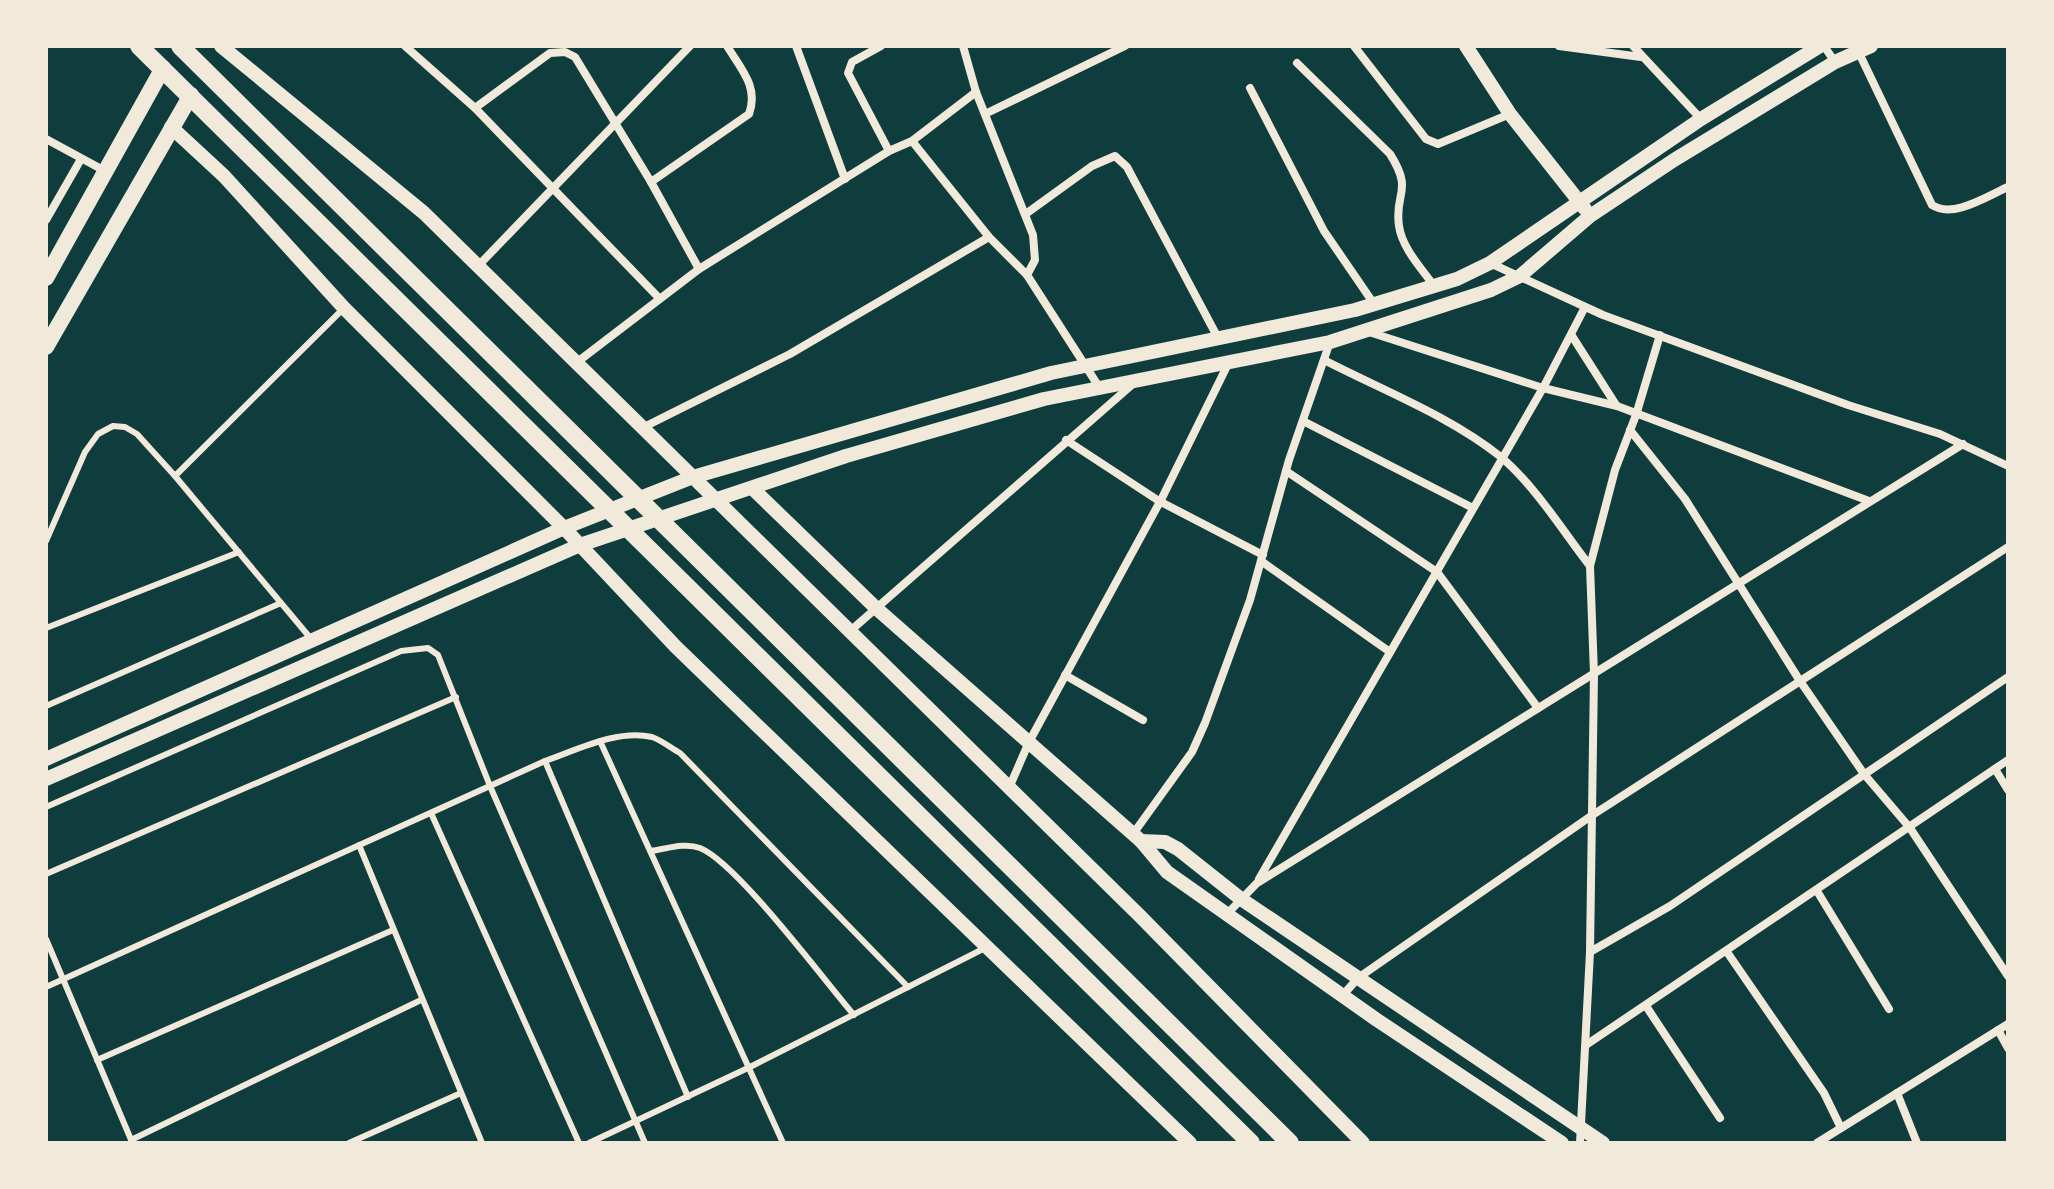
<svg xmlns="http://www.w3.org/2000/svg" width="2054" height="1189" viewBox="0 0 2054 1189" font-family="'Noto Sans',sans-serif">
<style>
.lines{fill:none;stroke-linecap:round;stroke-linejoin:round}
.service{stroke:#f1e9da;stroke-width:6}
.minor{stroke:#f1e9da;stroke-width:8}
.tertiary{stroke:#f1e9da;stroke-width:14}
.secondary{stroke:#f1e9da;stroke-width:16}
.trunk{stroke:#f1e9da;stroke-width:18}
</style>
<rect width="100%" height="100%" fill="#0f3d3e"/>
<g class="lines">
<g class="service">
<polyline points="175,476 344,308"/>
<polyline points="46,541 85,452 98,434 113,426 125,427 137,434 175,476 312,640"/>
<polyline points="46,628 239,552"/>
<polyline points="46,706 281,603"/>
<polyline points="600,741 783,1143"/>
<polyline points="545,761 688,1097"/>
<polyline points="46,807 401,651 428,648 438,655 490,786 645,1143"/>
<polyline points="431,813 579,1143"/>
<polyline points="359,845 482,1143"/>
<path d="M651,851C666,849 685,842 700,848C737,863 823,979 854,1015"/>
<polyline points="46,874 456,697"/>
<polyline points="46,939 132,1142"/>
<path d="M46,987L545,761C577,750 617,729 652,737C661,740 671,748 680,753L908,987"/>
<polyline points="97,1060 393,930"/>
<polyline points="131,1140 421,1000"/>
<polyline points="349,1143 461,1093"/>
<polyline points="589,1143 750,1067 987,947"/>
</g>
<g class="minor">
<polyline points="405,46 475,108 659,298"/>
<polyline points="796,46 845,179"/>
<polyline points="881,46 852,62 848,73 889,151"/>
<polyline points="963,46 976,92 1033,235 1035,260 1027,275"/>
<polyline points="1354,46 1426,139 1438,144 1510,114"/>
<polyline points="1559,46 1641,57"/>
<polyline points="1633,46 1701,119"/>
<polyline points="1824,46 1835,62"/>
<path d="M1859,53L1932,205C1953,219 1987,196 2008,187"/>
<path d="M1297,63L1390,154C1414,192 1394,192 1399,226C1402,248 1422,269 1434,286"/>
<polyline points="1250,88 1324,231 1374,304"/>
<polyline points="475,108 550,53 565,52 575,57 651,182 699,269"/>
<polyline points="985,114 1125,46"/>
<polyline points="46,139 105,171"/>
<polyline points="912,141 989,237 1027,275 1099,387"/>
<path d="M651,182L749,114C759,87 741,69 727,46"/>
<polyline points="1027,213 1092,166 1115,156 1127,167 1218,338"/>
<polyline points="46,220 81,159"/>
<polyline points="1490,263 1603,315 1848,405 1940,434 2008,466"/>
<polyline points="478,266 690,46"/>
<polyline points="1369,332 1543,388 1617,406 1869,501"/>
<polyline points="1572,336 1616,405"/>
<path d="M1324,360C1382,390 1450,416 1501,457C1536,487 1562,530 1590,566"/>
<polyline points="576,363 699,269 889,151 912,141 976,92"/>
<polyline points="1303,421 1473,508"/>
<polyline points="642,428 790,354 989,237"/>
<polyline points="1630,430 1685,499 1800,681 1864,774 1910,828 2008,976"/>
<polyline points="1066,440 1159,501 1263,555"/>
<polyline points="1286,471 1437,572 1538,708"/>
<polyline points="1261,561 1390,652"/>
<polyline points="849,632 1134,383"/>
<polyline points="1065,675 1143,720"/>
<polyline points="1995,769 2008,790"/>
<polyline points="1009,788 1029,742 1162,498 1229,362"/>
<polyline points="1133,834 1192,752 1205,723 1250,600 1289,460 1330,342"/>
<polyline points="1259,879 1543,388 1585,307"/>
<polyline points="1817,891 1889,1009"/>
<polyline points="1227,914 1257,883 1963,444"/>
<polyline points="1590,952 1594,674 1590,566 1615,470 1636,415 1660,335"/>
<polyline points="1727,952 1824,1093 1841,1128"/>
<polyline points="1343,995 1358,978 1591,816 2008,547"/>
<polyline points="1646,1006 1720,1118"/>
<polyline points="1998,1030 2008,1048"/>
<polyline points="1586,1045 2008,760"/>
<polyline points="1897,1093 1917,1143"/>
<polyline points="1580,1143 1590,952 1670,906 2008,677"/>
<polyline points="1817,1143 2008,1024"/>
</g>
<g class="tertiary">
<polyline points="221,46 424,213 1140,916 1363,1143"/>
<polyline points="1466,46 1510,114 1585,209"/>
<polyline points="171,127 224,176 344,308 564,528 676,647 1190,1143"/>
<polyline points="752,488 876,608 1141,841 1167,872 1377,1020 1562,1143"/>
<polyline points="46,759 564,528 693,477 1051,373 1355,310 1457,279 1490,263 1701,119 1820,46"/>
<polyline points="46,779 580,545 846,456 1044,399 1330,342 1491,290 1520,276 1590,216 1674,160 1835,62 1871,46"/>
<polyline points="1141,841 1165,842 1178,849 1241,899 1603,1143"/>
</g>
<g class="secondary">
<polyline points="46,278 163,68"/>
<polyline points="46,347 191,95"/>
</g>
<g class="trunk">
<polyline points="139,46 1251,1143"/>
<polyline points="180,46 1290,1143"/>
</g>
</g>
<rect width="2054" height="1189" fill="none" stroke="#f1e9da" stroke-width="96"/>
</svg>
